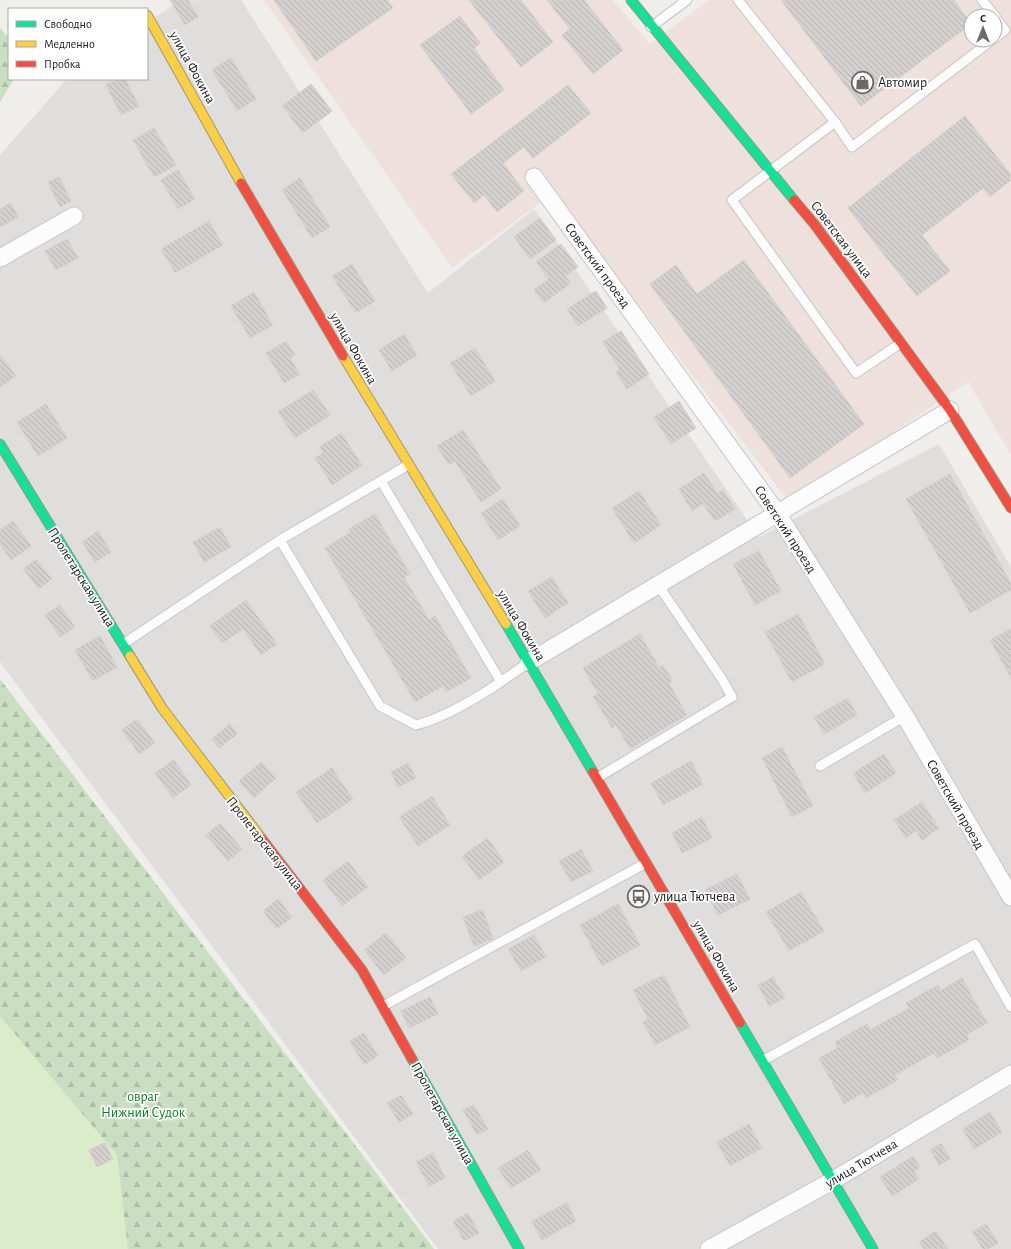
<svg xmlns="http://www.w3.org/2000/svg" width="1011" height="1249" viewBox="0 0 1011 1249" font-family="'Alegreya Sans',sans-serif">
<style>
.residential{fill:#dfdedc}
.commercial{fill:#ede0dd;fill-rule:evenodd}
.forest{fill:url(#forest-firs)}
.garden{fill:#dbeccb}
.building{fill:url(#building-back-hatch);stroke:#d3d0cc}
.lines{fill:none;stroke-linecap:round;stroke-linejoin:round}
.lane-casing{stroke:#c7c6c5;stroke-width:11}
.street-casing{stroke:#c7c6c5;stroke-width:19}
.fast-casing{stroke:#979a82;stroke-width:11}
.slow-casing{stroke:#979a82;stroke-width:11}
.jam-casing{stroke:#979a82;stroke-width:11}
.lane{stroke:#fdfcfc;stroke-width:9}
.street{stroke:#fdfcfc;stroke-width:17}
.fast{stroke:#16e098;stroke-width:9}
.slow{stroke:#ffcf43;stroke-width:9}
.jam{stroke:#f24e42;stroke-width:9}
.labels{text-anchor:middle;stroke-width:3.5;stroke-linejoin:round;paint-order:stroke}
.street-label{font-size:14px;fill:#222;stroke:#fff}
.poi-label{font-size:14px;fill:#222;stroke:#fff;text-anchor:start}
.park-label{font-size:14px;fill:#0f8120;stroke:#fff}
</style>
<defs>
<pattern id="forest-firs" width="22" height="20" patternUnits="userSpaceOnUse"><rect width="22" height="20" fill="#cadec1"/><path d="M5 1l3.5 6h-7zM16 11l3.5 6h-7z" fill="#adbea6"/></pattern>
<pattern id="building-back-hatch" width="6" height="6" patternUnits="userSpaceOnUse"><rect width="6" height="6" fill="#d3d0ce"/><path d="M-1 5l2 2M0 0l6 6M5-1l2 2" fill="none" stroke="#b5b2b1"/></pattern>
</defs>
<rect width="100%" height="100%" fill="#f0eeeb"/>
<polygon class="residential" points="180,0 241,0 428,293 534,209 759,537 939,444 1011,567 1011,1249 438,1249 0,662 0,155 67,79 147,79 147,23"/>
<path class="commercial" d="M264,0H613L650,44L709,0H1011V455L968,382L789,502L553,193L452,268ZM971,16H995V40H971Z"/>
<g class="forest">
<polygon points="0,28 9,38 9,79 14,79 0,102"/>
<polygon points="0,679 425,1237 434,1249 0,1249"/>
</g>
<polygon class="garden" points="0,1016 117,1155 128,1249 0,1249"/>
<g class="building">
<polygon points="170,0 188,0 198,17 185,25"/>
<polygon points="274,0 388,0 393,8 316,61"/>
<polygon points="469,0 521,0 553,42 521,67"/>
<polygon points="547,0 584,0 623,50 593,74 562,35 570,29"/>
<polygon points="781,0 954,0 971,24 861,106"/>
<polygon points="460,16 480,43 474,48 504,90 471,114 420,45"/>
<polygon points="231,58 256,99 237,111 212,70"/>
<polygon points="118,79 125,79 139,106 121,115 106,85"/>
<polygon points="311,84 332,111 303,133 282,106"/>
<polygon points="568,85 591,113 533,158 524,147 503,163 524,191 497,212 484,195 474,203 451,174"/>
<polygon points="965,116 1011,175 1011,180 990,197 983,188 922,235 914,225 881,251 848,208"/>
<polygon points="154,128 176,165 154,177 133,140"/>
<polygon points="178,170 195,199 178,209 161,180"/>
<polygon points="59,177 71,201 60,207 48,182"/>
<polygon points="300,178 330,227 312,238 282,190"/>
<polygon points="11,203 18,217 0,227 0,209"/>
<polygon points="540,218 556,240 530,259 514,237"/>
<polygon points="209,221 223,245 175,273 161,249"/>
<polygon points="914,225 950,271 917,296 881,251"/>
<polygon points="67,239 78,258 56,270 45,251"/>
<polygon points="561,244 578,267 565,276 571,283 544,303 534,290 549,279 536,262"/>
<polygon points="744,260 864,424 790,478 650,284 676,265 697,294"/>
<polygon points="352,264 375,301 356,313 332,276"/>
<polygon points="596,291 607,308 578,326 567,309"/>
<polygon points="254,292 273,325 250,338 231,306"/>
<polygon points="621,331 649,374 627,389 616,372 620,370 603,342"/>
<polygon points="404,334 417,355 392,371 379,350"/>
<polygon points="286,341 295,355 290,358 300,374 284,383 266,353"/>
<polygon points="475,348 495,381 471,396 450,363"/>
<polygon points="0,355 16,376 0,387"/>
<polygon points="313,390 330,415 295,438 278,412"/>
<polygon points="679,401 696,428 671,444 654,417"/>
<polygon points="46,404 67,438 38,456 17,422"/>
<polygon points="463,430 501,489 481,502 455,461 449,465 437,446"/>
<polygon points="341,433 362,465 332,485 315,458 323,453 319,447"/>
<polygon points="704,473 717,493 723,490 735,509 715,521 703,504 692,511 679,489"/>
<polygon points="950,474 1011,584 1011,590 970,613 906,499"/>
<polygon points="639,491 661,525 634,543 612,508"/>
<polygon points="503,499 520,526 498,540 481,513"/>
<polygon points="375,514 410,574 404,577 429,620 435,616 471,678 446,692 443,686 415,702 325,548 351,532 349,529"/>
<polygon points="13,521 31,546 11,560 0,544 0,530"/>
<polygon points="220,527 231,547 204,562 193,542"/>
<polygon points="98,531 111,552 95,562 82,542"/>
<polygon points="759,551 781,591 755,605 733,564"/>
<polygon points="36,559 52,579 39,589 23,569"/>
<polygon points="552,577 568,603 545,618 528,591"/>
<polygon points="246,600 277,644 261,655 243,629 222,643 210,626"/>
<polygon points="60,605 75,627 60,637 45,615"/>
<polygon points="798,614 825,664 792,682 765,632"/>
<polygon points="1011,629 1011,678 990,640"/>
<polygon points="640,634 659,667 663,665 673,681 669,683 687,715 630,749 616,725 612,728 593,696 598,694 583,668"/>
<polygon points="100,636 117,667 93,681 75,650"/>
<polygon points="848,698 857,715 824,734 814,717"/>
<polygon points="137,719 155,743 139,754 122,730"/>
<polygon points="230,724 237,734 219,748 212,739"/>
<polygon points="782,747 813,806 792,817 762,758"/>
<polygon points="884,754 896,773 865,793 853,773"/>
<polygon points="174,760 191,785 173,798 155,773"/>
<polygon points="691,761 703,784 663,805 651,783"/>
<polygon points="261,762 276,778 254,798 239,781"/>
<polygon points="408,763 416,778 398,787 391,772"/>
<polygon points="332,768 353,799 317,823 296,792"/>
<polygon points="432,796 450,825 418,846 399,817"/>
<polygon points="922,802 939,828 922,840 916,831 906,838 894,820"/>
<polygon points="702,817 712,838 682,853 672,833"/>
<polygon points="220,823 242,849 228,861 206,835"/>
<polygon points="488,838 504,862 479,880 462,856"/>
<polygon points="581,849 593,871 571,882 559,861"/>
<polygon points="348,861 368,887 342,906 323,880"/>
<polygon points="737,874 750,899 718,915 705,890"/>
<polygon points="801,892 824,931 789,951 766,912"/>
<polygon points="278,899 292,917 277,929 263,911"/>
<polygon points="618,904 640,945 602,966 580,925"/>
<polygon points="483,910 493,939 474,946 463,917"/>
<polygon points="386,933 406,958 384,975 364,950"/>
<polygon points="534,935 546,957 521,971 508,949"/>
<polygon points="664,975 690,1027 655,1045 643,1022 648,1019 633,990"/>
<polygon points="773,977 785,998 769,1006 758,985"/>
<polygon points="962,978 987,1023 966,1035 969,1040 937,1058 934,1053 895,1075 898,1080 866,1098 863,1093 844,1104 819,1058 838,1048 835,1042 867,1024 870,1030 909,1008 906,1003 938,985 941,990"/>
<polygon points="430,997 438,1014 409,1028 401,1011"/>
<polygon points="364,1033 378,1056 364,1065 350,1041"/>
<polygon points="401,1095 413,1114 399,1122 387,1103"/>
<polygon points="474,1105 488,1129 477,1135 463,1110"/>
<polygon points="990,1112 1002,1132 974,1149 963,1129"/>
<polygon points="749,1124 762,1148 730,1166 717,1142"/>
<polygon points="105,1143 113,1159 97,1167 89,1150"/>
<polygon points="941,1143 950,1159 939,1165 930,1150"/>
<polygon points="528,1150 541,1170 511,1188 498,1168"/>
<polygon points="433,1153 445,1178 429,1186 416,1162"/>
<polygon points="913,1156 920,1168 914,1171 919,1179 892,1196 880,1177"/>
<polygon points="567,1203 576,1221 542,1240 532,1221"/>
<polygon points="468,1213 479,1233 464,1241 453,1221"/>
<polygon points="986,1224 998,1243 988,1249 983,1249 972,1232"/>
<polygon points="936,1231 948,1249 924,1249 919,1242"/>
</g>
<g class="lines">
<defs>
<g id="lane">
<polyline points="738,0 835,122 732,200 856,373 901,343"/>
<polyline points="982,0 995,16"/>
<polyline points="995,17 1005,30 995,38"/>
<polyline points="651,27 687,0"/>
<polyline points="835,122 852,147 992,40"/>
<polyline points="381,481 501,682"/>
<path d="M280,540L380,706L416,725C454,715 497,685 529,662"/>
<polyline points="123,644 280,540 408,465"/>
<polyline points="820,766 905,716"/>
<polyline points="597,778 732,697 722,679 658,585"/>
<polyline points="383,1006 646,863"/>
<polyline points="762,1061 975,944 1011,1007"/>
</g>
<g id="street">
<polyline points="534,177 777,513 905,716 1011,897"/>
<polyline points="0,258 74,216"/>
<polyline points="529,662 950,410"/>
<polyline points="709,1249 832,1181 1011,1074"/>
</g>
<g id="fast">
<polyline points="631,0 794,200"/>
<polyline points="0,444 130,656"/>
<polyline points="506,624 593,772"/>
<polyline points="740,1023 873,1249"/>
<polyline points="412,1059 519,1249"/>
</g>
<g id="slow">
<polyline points="147,15 241,183"/>
<polyline points="343,356 506,624"/>
<polyline points="130,656 162,708 262,839"/>
</g>
<g id="jam">
<polyline points="241,183 343,356"/>
<polyline points="794,200 815,225 950,410 1011,508"/>
<polyline points="593,772 740,1023"/>
<polyline points="262,839 362,970 412,1059"/>
</g>
</defs>
<use href="#lane" class="lane-casing"/>
<use href="#street" class="street-casing"/>
<use href="#fast" class="fast-casing"/>
<use href="#slow" class="slow-casing"/>
<use href="#jam" class="jam-casing"/>
<use href="#lane" class="lane"/>
<use href="#street" class="street"/>
<use href="#fast" class="fast"/>
<use href="#slow" class="slow"/>
<use href="#jam" class="jam"/>
</g>
<defs>
<symbol id="shop-ring" viewBox="-11 -11 22 22"><circle r="9.5" fill="#fff" stroke="#6a6968" stroke-width="1.5"/><path d="M-5-2.5h2.3a2.7 3.5 0 0 1 5.4 0H5L5.5 6h-11ZM-1.5-2.5h3a1.5 2.3 0 0 0-3 0Z" fill="#6a6968"/></symbol>
<symbol id="bus-ring" viewBox="-11 -11 22 22"><circle r="9.5" fill="#fff" stroke="#6a6968" stroke-width="1.5"/><path d="M-5-6H5V4H4V6H2V4H-2V6H-4V4H-5ZM-3.5-4V0h7V-4ZM-3.5 1.2v1.5H-2V1.2ZM2 1.2v1.5H3.5V1.2Z" fill="#6a6968"/></symbol>
</defs>
<g fill-rule="evenodd">
<use href="#shop-ring" x="850" y="70" width="25" height="25"/>
<use href="#bus-ring" x="626" y="884" width="25" height="25"/>
</g>
<g class="labels">
<g class="street-label">
<text transform="translate(193 67) rotate(61)" y="5">улица Фокина</text>
<text transform="translate(842 239) rotate(53)" y="5">Советская улица</text>
<text transform="translate(598 265) rotate(54)" y="5">Советский проезд</text>
<text transform="translate(354 348) rotate(60)" y="5">улица Фокина</text>
<text transform="translate(786 529) rotate(57)" y="5">Советский проезд</text>
<text transform="translate(82 577) rotate(58)" y="5">Пролетарская улица</text>
<text transform="translate(522 625) rotate(59)" y="5">улица Фокина</text>
<text transform="translate(956 804) rotate(60)" y="5">Советский проезд</text>
<text transform="translate(265 843) rotate(52)" y="5">Пролетарская улица</text>
<text transform="translate(717 956) rotate(60)" y="5">улица Фокина</text>
<text transform="translate(443 1113) rotate(61)" y="5">Пролетарская улица</text>
<text transform="translate(861 1163) rotate(-31)" y="5">улица Тютчева</text>
</g>
<g class="poi-label">
<text x="878" y="87">Автомир</text>
<text x="654" y="901">улица Тютчева</text>
</g>
<g class="park-label">
<text x="143" y="1101">овраг<tspan x="143" dy="16">Нижний Судок</tspan></text>
</g>
</g>
<rect x="8" y="8" width="140" height="72" fill="#ffffff" stroke="#a7a7a7"/>
<rect x="16" y="21" width="20" height="6" fill="#16e098" stroke="#a7a7a7"/>
<text x="44" y="28" font-size="12" fill="#222222">Свободно</text>
<rect x="16" y="41" width="20" height="6" fill="#ffcf43" stroke="#a7a7a7"/>
<text x="44" y="48" font-size="12" fill="#222222">Медленно</text>
<rect x="16" y="61" width="20" height="6" fill="#f24e42" stroke="#a7a7a7"/>
<text x="44" y="68" font-size="12" fill="#222222">Пробка</text>
<g transform="translate(983 28)"><circle r="19" fill="#ffffff" stroke="#a7a7a7"/>
<path d="M0-3L7 15L0 10L-7 15Z" fill="#6a6968"/>
<text y="-6" font-size="11" font-weight="bold" text-anchor="middle" fill="#222222">С</text>
</g>
</svg>
